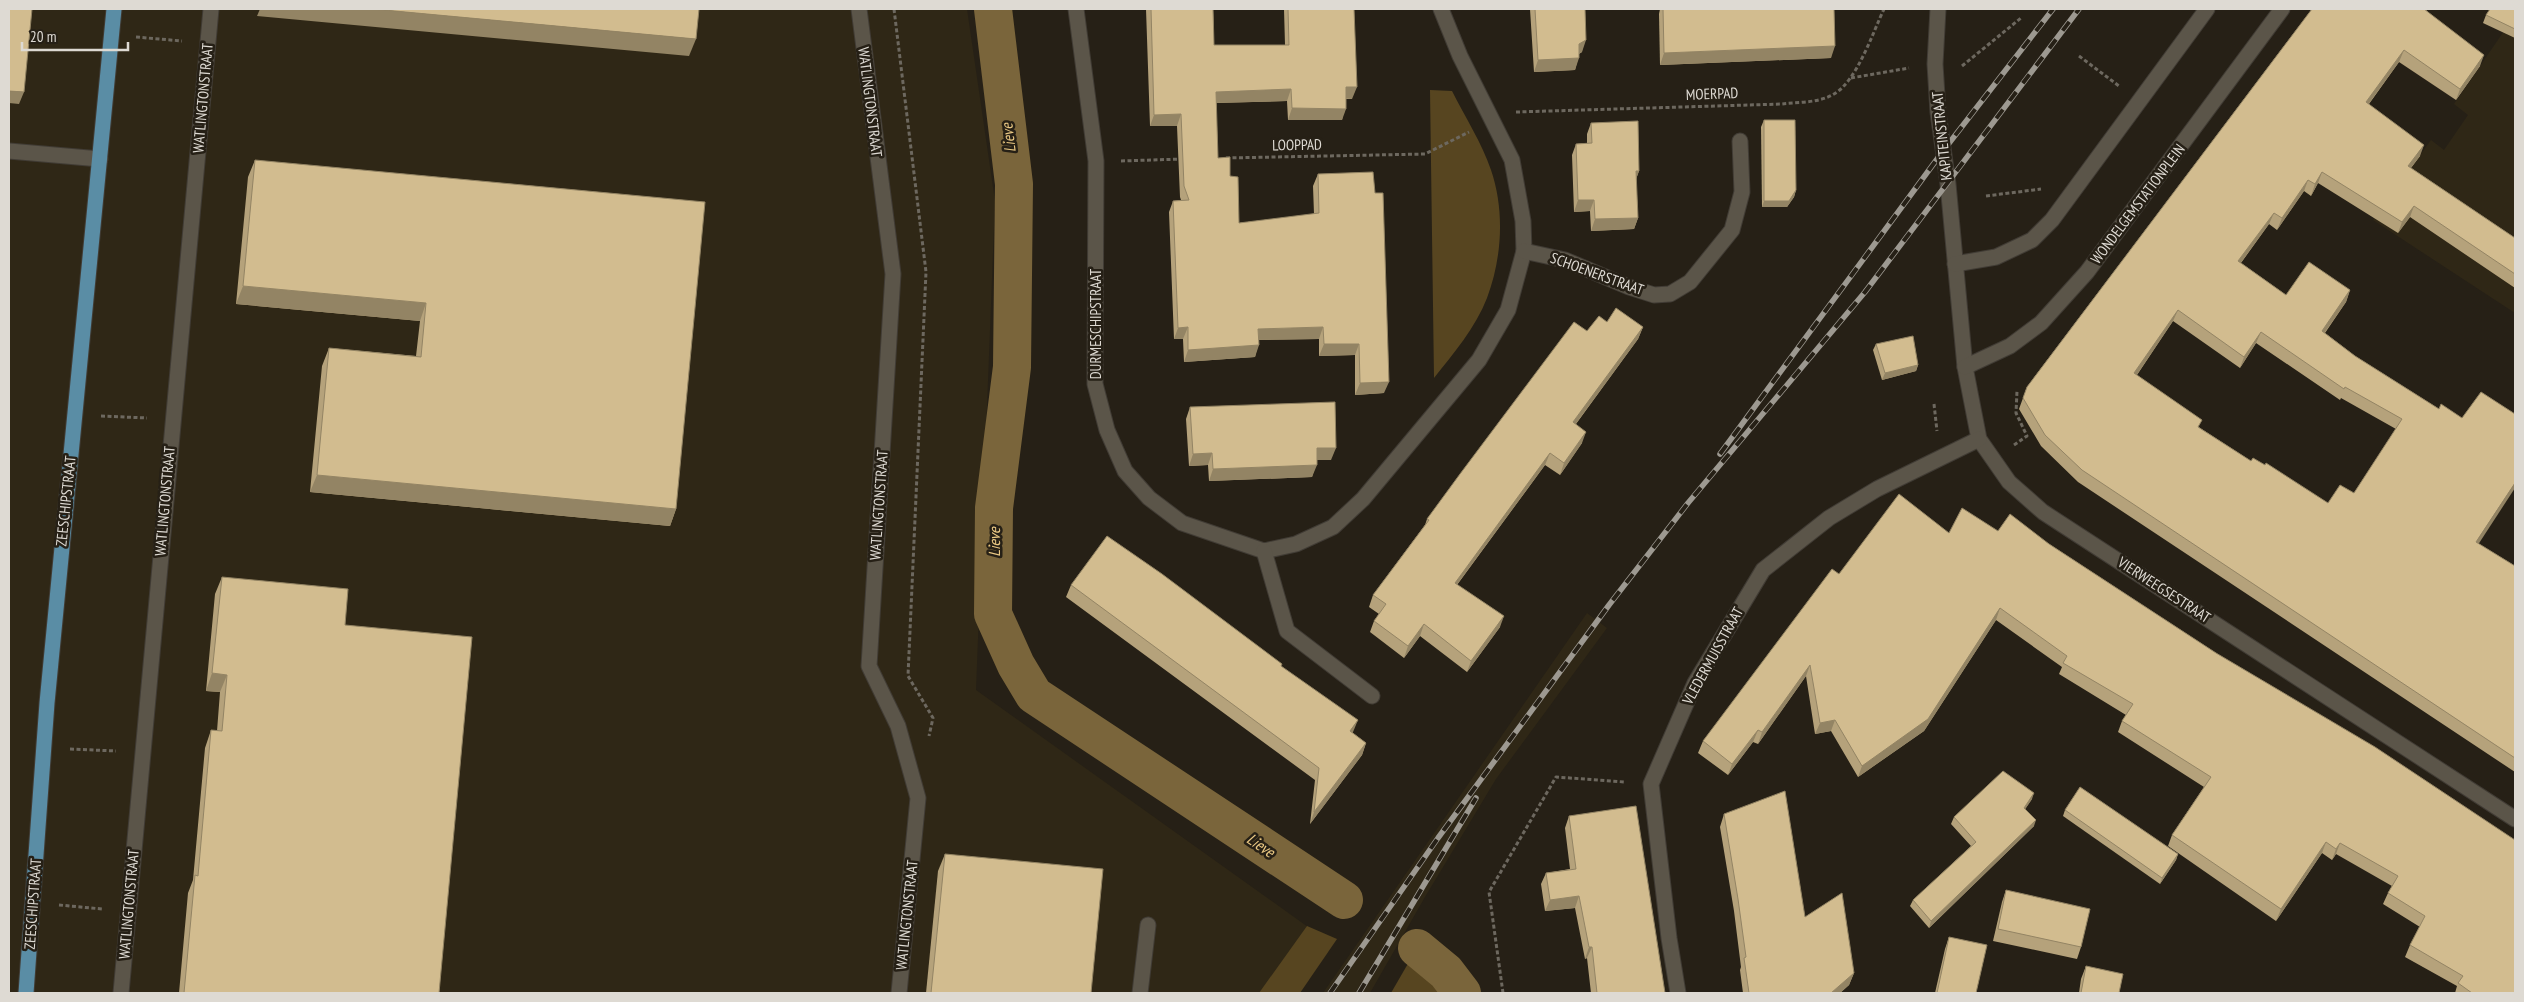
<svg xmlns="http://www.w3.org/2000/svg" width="2524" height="1002" viewBox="0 0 2524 1002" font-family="'PT Sans Narrow',sans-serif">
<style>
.built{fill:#2f2716}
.green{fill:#574520}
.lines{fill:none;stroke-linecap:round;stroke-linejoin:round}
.canal{stroke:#7a653b;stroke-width:38}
.minor-casing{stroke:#413c35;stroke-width:17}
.major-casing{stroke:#413c35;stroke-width:17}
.path{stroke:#6d685f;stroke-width:3;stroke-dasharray:4 2.5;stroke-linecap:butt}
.minor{stroke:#5b5549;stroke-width:15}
.major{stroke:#5a8da5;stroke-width:15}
.rail-casing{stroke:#9d9991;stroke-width:5.5}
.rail{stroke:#262016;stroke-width:4;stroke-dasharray:11;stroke-linecap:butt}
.wall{fill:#b5a27b;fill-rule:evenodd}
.shaded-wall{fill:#938464}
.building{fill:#d2bc8f;stroke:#938464;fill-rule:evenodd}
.labels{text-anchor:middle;stroke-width:5;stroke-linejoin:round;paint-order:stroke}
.street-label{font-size:15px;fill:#dedad3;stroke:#262016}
.water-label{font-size:16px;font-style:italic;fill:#ebc984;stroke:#262016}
</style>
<rect width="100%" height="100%" fill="#262016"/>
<g class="built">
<polygon points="9,9 967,9 995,201 976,690 1308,927 1260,993 9,993"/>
<polygon points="2515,15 2515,313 2373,220 2431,140 2444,150 2468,115 2454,104"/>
<polygon points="1587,613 1607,628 1496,779 1425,897 1370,993 1323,993"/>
</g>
<g class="green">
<path d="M1430,90L1452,91C1465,117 1482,143 1491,170C1505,211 1502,258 1487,298C1476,327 1453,354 1434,378Z"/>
<polygon points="1307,926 1337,939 1300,993 1259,993"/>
<polygon points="1417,948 1446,972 1462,993 1391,993"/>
</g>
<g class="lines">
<g class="canal">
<polyline points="993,9 1014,184 1012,367 994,508 993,614 1016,665 1034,695 1344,900"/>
<polyline points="1417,948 1446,972 1462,993"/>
</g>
<defs>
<g id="minor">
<polyline points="859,9 893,274 869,666 898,726 918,798 899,993"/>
<polyline points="1076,9 1096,161 1095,384 1107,430 1125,471 1149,498 1182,523 1264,551 1296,544 1333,527 1363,499 1479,360 1508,310 1524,251 1523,221 1512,160 1460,56 1441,9"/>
<polyline points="1938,9 1935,64 1938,112 1948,184 1965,367 1979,439 2009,482 2043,512 2515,819"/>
<polyline points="9,151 100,159"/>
<polyline points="1524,251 1565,260 1629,287 1654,295 1670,294 1690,282 1732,230 1742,192 1740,141"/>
<polyline points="1955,264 1996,257 2032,240 2052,220 2207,9"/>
<polyline points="1965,367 2010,346 2041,323 2087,272 2282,9"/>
<polyline points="1264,551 1287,631 1372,696"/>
<polyline points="121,993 211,9"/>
<polyline points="1140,993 1148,925"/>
<polyline points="1678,993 1669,938 1651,784 1695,683 1763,570 1829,518 1877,489 1979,439"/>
</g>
<polyline id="major" points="26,993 47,703 114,9"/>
</defs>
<use href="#minor" class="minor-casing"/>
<use href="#major" class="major-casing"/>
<g class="path">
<polyline points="894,9 926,272 908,676 933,718 929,736"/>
<polyline points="136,37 182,41"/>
<polyline points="2079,56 2119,86"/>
<polyline points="1962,66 2021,18"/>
<polyline points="1851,78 1909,68"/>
<path d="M1516,112L1782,104C1799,102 1819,103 1834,94C1857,81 1873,32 1884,9"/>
<polyline points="1226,158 1425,154 1469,132"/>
<polyline points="1121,161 1182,159"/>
<polyline points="1986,196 2041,189"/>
<polyline points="1934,404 1937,431"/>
<polyline points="101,416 147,418"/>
<polyline points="2014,445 2027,436 2016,413 2017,391"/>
<polyline points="70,749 116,751"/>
<polyline points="59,905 102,909"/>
<polyline points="1503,993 1489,892 1556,777 1625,782"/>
</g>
<use href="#minor" class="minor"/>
<use href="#major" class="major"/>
<defs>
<g id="rail">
<polyline points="1720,454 1943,151 2053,9"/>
<polyline points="1330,993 1438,838 1609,605 1688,503 1865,292 2079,9"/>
<polyline points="1359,993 1476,798"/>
</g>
</defs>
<use href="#rail" class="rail-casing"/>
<use href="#rail" class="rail"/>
</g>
<g class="wall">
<polygon points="1146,9 1213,9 1214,45 1285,45 1284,9 1354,9 1352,99 1346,99 1342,120 1288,120 1287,101 1216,103 1218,158 1230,176 1239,223 1314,214 1313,186 1318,174 1384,393 1355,395 1355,355 1319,356 1319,339 1259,340 1255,357 1184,362 1183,339 1174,339 1169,212 1173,201 1181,200 1180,197 1177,126 1150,126"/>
<polygon points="1530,9 1585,9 1582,52 1579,54 1575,70 1534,72"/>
<polygon points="1660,9 1834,9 1831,58 1660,65 1659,14"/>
<path d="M2312,9H2427L2426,10L2480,66L2456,100L2399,62L2369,104L2420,156L2411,168L2515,238V288L2410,217L2398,233L2318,183L2311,196L2304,191L2277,230L2269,224L2241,263L2286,295L2350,290L2346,302L2325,333L2355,356L2439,409L2479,544L2515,566V772L2078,482L2041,446L2019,409L2027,387ZM2173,321L2240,368L2256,343L2340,400L2341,398L2396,429L2354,493L2328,503L2251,461L2200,428L2137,375Z"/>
<polygon points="2515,9 2515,38 2483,23 2486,15"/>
<polygon points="1764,120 1796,190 1794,197 1787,207 1762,207 1761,127"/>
<polygon points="1591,123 1639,171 1636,179 1638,218 1634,229 1591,231 1590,211 1574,212 1572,155 1576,144 1587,143 1587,134"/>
<polygon points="255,160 676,509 670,526 310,492 322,366 329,348 416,356 420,321 236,304 248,177"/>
<polygon points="1607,322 1643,327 1638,339 1576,424 1582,443 1560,475 1545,465 1457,585 1500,627 1467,672 1420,636 1404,658 1370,632 1374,621 1379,614 1369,607 1373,595 1425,525 1427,519 1587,331"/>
<polygon points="1876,344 1918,365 1916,371 1882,380 1873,350"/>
<polygon points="1190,407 1331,460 1317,460 1312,477 1209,481 1208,465 1189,466 1186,419"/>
<polygon points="1998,531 2049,544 2216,653 2515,993 2455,993 2457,986 2405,957 2410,945 2420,927 2383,904 2388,893 2392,886 2336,854 2332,860 2322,853 2276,921 2168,846 2172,835 2204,787 2118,732 2122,721 2126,715 2059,674 2062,667 1996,620 1924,731 1858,777 1831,731 1815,734 1806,676 1758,744 1753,742 1728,775 1698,753 1703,741 1839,574 1949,533"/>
<polygon points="222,577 345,625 439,993 179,993 188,893 193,880 205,748 211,730 217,731 220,692 206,691 215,594"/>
<polygon points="1071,585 1281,666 1353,733 1366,743 1362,755 1310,824 1315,780 1066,597"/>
<polygon points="2032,799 2025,809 2034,826 1929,928 1910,906 1913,900 1971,846 1951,824 1954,817"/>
<polygon points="2065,810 2178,854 2176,860 2160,884 2063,816"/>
<polygon points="1724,814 1805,917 1854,973 1849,985 1840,993 1743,993 1740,970 1741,967 1734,911 1720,827"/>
<polygon points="1569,816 1665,993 1591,993 1587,958 1585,959 1575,908 1545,911 1541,884 1546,873 1570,869 1565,828"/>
<polygon points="945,854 1091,993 926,993 938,871"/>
<polygon points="2006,890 2081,947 2077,959 1993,941 2002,902"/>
<polygon points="1949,937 1976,993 1935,993 1945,949"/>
<polygon points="2086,966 2119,993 2079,993 2081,979"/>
</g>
<g class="shaded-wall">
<polygon points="260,9 373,9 696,39 689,56 257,16"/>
<polygon points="1586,40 1582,52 1574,56 1579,44"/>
<polygon points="1835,46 1831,58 1660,65 1664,53"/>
<polygon points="2404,50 2399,62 2362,113 2366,102"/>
<polygon points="2484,55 2480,66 2456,100 2460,89"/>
<polygon points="1579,58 1575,70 1534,72 1538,60"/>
<polygon points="1346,87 1357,87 1352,99 1341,98"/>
<polygon points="1291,89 1287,101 1212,103 1216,92"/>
<polygon points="9,91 24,92 19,104 9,103"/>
<polygon points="1292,108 1346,109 1342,120 1288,120"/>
<polygon points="1181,114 1177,126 1150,126 1154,115"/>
<polygon points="2424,145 2420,156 2403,178 2408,166"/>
<polygon points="1636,171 1639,171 1635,182"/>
<polygon points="2322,172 2318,183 2311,196 2315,184"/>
<polygon points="2308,180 2304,191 2277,230 2282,218"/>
<polygon points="1796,190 1794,197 1787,207 1762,207 1764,201"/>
<polygon points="1578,200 1594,200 1590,211 1574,212"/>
<polygon points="2414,206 2410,217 2398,233 2402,222"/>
<polygon points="2274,213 2269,224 2234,272 2238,261"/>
<polygon points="1638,218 1634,229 1591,231 1595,219"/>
<polygon points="243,286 426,303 420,321 236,304"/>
<polygon points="2350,290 2346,302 2318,342 2322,331"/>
<polygon points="2178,310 2173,321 2130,385 2134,373"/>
<polygon points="1188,327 1183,339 1174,339 1178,328"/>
<polygon points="1323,327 1319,339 1254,340 1258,329"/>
<polygon points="1643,327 1638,339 1569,433 1573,422"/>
<polygon points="2261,332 2256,343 2240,368 2244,357"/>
<polygon points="1324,344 1359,344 1355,355 1319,356"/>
<polygon points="1259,345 1255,357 1184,362 1188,350"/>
<polygon points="1918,365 1916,371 1882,380 1885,373"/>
<polygon points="1389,382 1384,393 1355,395 1360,383"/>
<polygon points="1586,432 1582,443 1560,475 1564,463"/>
<polygon points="1317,448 1336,448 1331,460 1312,460"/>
<polygon points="1212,453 1208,465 1189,466 1193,454"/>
<polygon points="1550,453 1545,465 1450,594 1455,583"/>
<polygon points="1317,465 1312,477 1209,481 1213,469"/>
<polygon points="317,475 676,509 670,526 310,492"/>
<polygon points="2515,483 2515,488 2472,554 2476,542"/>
<polygon points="2000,608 1996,620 1924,731 1858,777 1862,766"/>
<polygon points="1504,616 1500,627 1467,672 1471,661"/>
<polygon points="1424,624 1420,636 1404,658 1408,646"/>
<polygon points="1810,665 1806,676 1758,744 1762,732"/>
<polygon points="212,673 227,675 220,692 206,691"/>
<polygon points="1358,720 1353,732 1346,743 1350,731"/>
<polygon points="1835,720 1831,731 1815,734 1820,723"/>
<polygon points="1758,730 1753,742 1728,775 1732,764"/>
<polygon points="1366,743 1362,755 1310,824 1314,812"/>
<polygon points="2034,793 2032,799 2022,814 2024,808"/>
<polygon points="2036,820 2034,826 1929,928 1931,921"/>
<polygon points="2326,842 2322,853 2276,921 2281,909"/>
<polygon points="2340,843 2336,854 2332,860 2336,849"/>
<polygon points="2178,854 2176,860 2160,884 2162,878"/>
<polygon points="1579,896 1575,908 1545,911 1550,900"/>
<polygon points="1589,947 1592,947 1587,958 1585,959"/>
<polygon points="1854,973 1849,985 1840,993 1831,993"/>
</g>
<g class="building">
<polygon points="9,9 32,9 24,92 9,91"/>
<polygon points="373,9 699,9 696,39"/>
<polygon points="1151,9 1213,9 1214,45 1289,45 1288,9 1354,9 1357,87 1346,87 1346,109 1292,108 1291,89 1216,92 1218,158 1230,157 1230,176 1238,177 1239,223 1319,213 1318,174 1373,172 1375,193 1383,193 1389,382 1360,383 1359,344 1324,344 1323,327 1258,329 1259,345 1188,350 1188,327 1178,328 1173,201 1189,200 1184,186 1181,114 1154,115"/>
<polygon points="1535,9 1585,9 1586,40 1579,44 1579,58 1538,60"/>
<polygon points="1663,9 1834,9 1835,46 1664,53"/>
<path d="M2312,9H2424L2484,55L2460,89L2404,50L2366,102L2424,145L2408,166L2515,238V274L2414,206L2402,222L2322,172L2315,184L2308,180L2282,218L2274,213L2238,261L2286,295L2309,262L2350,290L2322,331L2355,356L2439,409L2441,404L2462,418L2481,392L2515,414V483L2476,542L2515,566V758L2082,470L2045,435L2023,398L2027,387ZM2178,310L2244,357L2261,332L2344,389L2345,387L2402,419L2354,493L2340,485L2328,503L2266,463L2265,465L2253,458L2251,461L2198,427L2202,420L2134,373Z"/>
<polygon points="2490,9 2515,9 2515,29 2486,15"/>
<polygon points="1764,120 1795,120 1796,190 1789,201 1764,201"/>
<polygon points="1638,121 1639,171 1636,171 1638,218 1595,219 1594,200 1578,200 1576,144 1592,143 1591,123"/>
<polygon points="255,160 705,202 676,509 317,475 329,348 421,357 426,303 243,286"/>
<polygon points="1616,308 1643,327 1573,422 1586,432 1564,463 1550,453 1455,583 1504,616 1471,661 1424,624 1408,646 1374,621 1386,604 1373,595 1429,520 1427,519 1460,474 1574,322 1587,331 1599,316 1607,322"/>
<polygon points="1913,336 1918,365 1885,373 1876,344"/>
<polygon points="1335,402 1336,448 1317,448 1317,465 1213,469 1212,453 1193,454 1190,407"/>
<polygon points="1899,494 1949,533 1962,508 1998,531 2010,514 2049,544 2216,653 2375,747 2515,840 2515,993 2472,993 2458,983 2463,976 2410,945 2425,916 2388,893 2398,876 2340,843 2336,849 2326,842 2281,909 2172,835 2211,777 2122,721 2133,704 2063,663 2067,656 2000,608 1928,719 1862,766 1835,720 1820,723 1810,665 1762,732 1758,730 1732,764 1703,741 1832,569 1839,574"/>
<polygon points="1107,536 1162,574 1282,664 1281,666 1358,720 1350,731 1366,743 1314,812 1319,768 1071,585"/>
<polygon points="222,577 348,589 345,625 472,637 439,993 184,993 195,875 198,876 211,730 222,731 227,675 212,673"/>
<polygon points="2003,771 2034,793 2024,808 2036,820 1931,921 1913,900 1976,842 1954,817"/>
<polygon points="2080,787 2178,854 2162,878 2065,810"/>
<polygon points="1785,791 1805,917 1842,893 1854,973 1831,993 1749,993 1744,958 1746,957 1738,899 1724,814"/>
<polygon points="1636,806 1665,993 1597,993 1592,947 1589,947 1579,896 1550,900 1546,873 1576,869 1569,816"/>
<polygon points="945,854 1103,869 1091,993 931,993"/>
<polygon points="2006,890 2090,909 2081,947 1998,929"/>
<polygon points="1949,937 1987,945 1976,993 1937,993"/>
<polygon points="2086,966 2123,974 2119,993 2081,993"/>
</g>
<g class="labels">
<g class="street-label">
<text transform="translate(1712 94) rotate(-2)" y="5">MOERPAD</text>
<text transform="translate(203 98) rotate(-85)" y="5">WATLINGTONSTRAAT</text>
<text transform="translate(870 102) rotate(83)" y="5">WATLINGTONSTRAAT</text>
<text transform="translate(1942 136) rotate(-96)" y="5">KAPITEINSTRAAT</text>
<text transform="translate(1297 145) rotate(-1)" y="5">LOOPPAD</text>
<text transform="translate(2138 204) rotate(-53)" y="5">WONDELGEMSTATIONPLEIN</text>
<text transform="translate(1597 274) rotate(20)" y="5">SCHOENERSTRAAT</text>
<text transform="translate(1096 324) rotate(-90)" y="5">DURMESCHIPSTRAAT</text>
<text transform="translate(66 501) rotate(-84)" y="5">ZEESCHIPSTRAAT</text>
<text transform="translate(165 501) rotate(-85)" y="5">WATLINGTONSTRAAT</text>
<text transform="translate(879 505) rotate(-86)" y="5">WATLINGTONSTRAAT</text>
<text transform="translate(2164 590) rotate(33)" y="5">VIERWEEGSESTRAAT</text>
<text transform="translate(1713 656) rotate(-61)" y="5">VLEDERMUISSTRAAT</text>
<text transform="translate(33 904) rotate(-86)" y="5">ZEESCHIPSTRAAT</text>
<text transform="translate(129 904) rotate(-85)" y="5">WATLINGTONSTRAAT</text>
<text transform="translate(907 915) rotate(-84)" y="5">WATLINGTONSTRAAT</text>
</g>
<g class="water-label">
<text transform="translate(1008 138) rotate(-97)" y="6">Lieve</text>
<text transform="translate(994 542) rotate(-90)" y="6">Lieve</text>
<text transform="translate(1261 845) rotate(34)" y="6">Lieve</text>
</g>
</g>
<rect width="2524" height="1002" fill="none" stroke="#dedad3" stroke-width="20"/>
<path d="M22 42v8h106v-8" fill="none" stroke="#dedad3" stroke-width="2.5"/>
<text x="30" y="42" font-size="15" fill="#dedad3" stroke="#262016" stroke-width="4" paint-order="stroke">20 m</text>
</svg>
